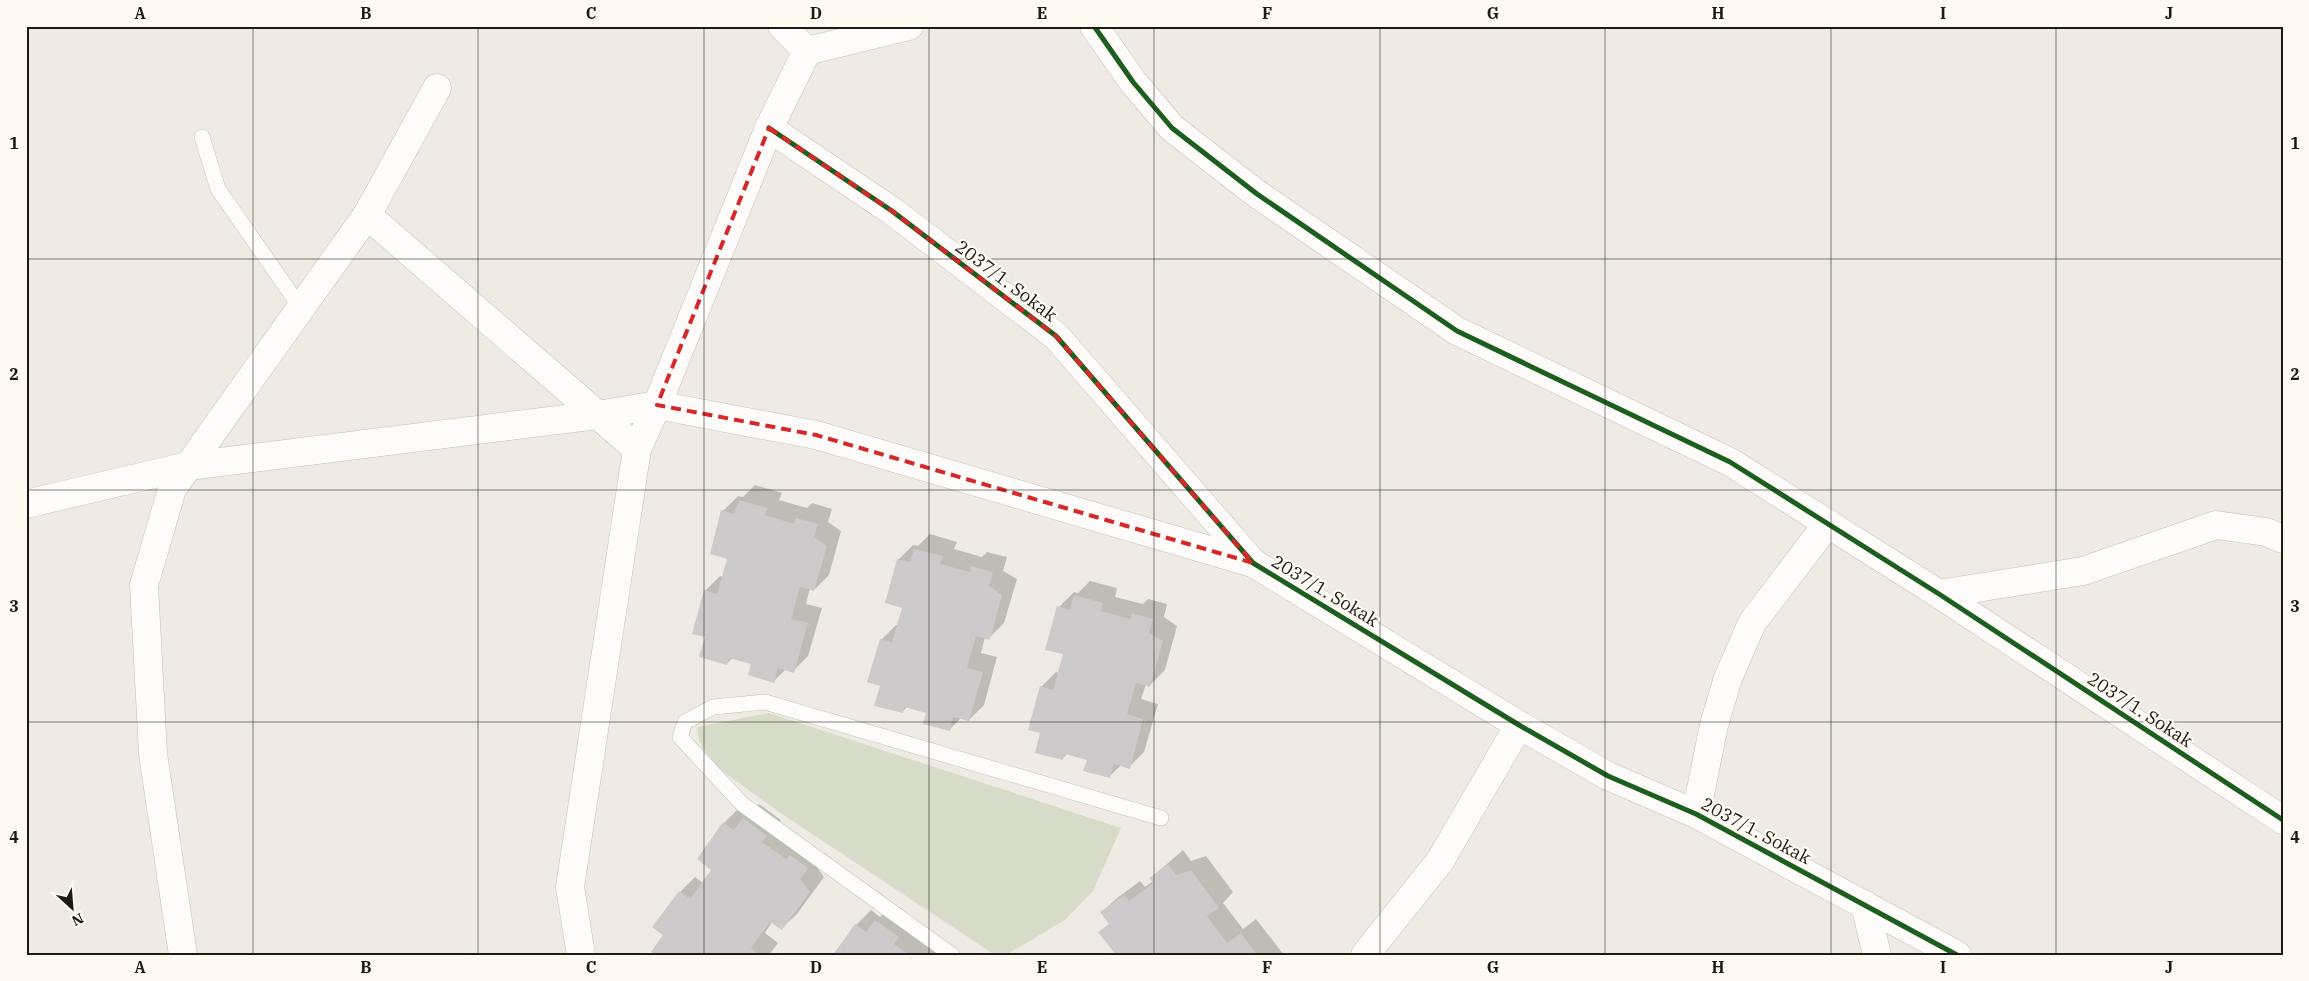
<svg xmlns="http://www.w3.org/2000/svg" width="2309" height="981" viewBox="0 0 2309 981" font-family="'IBM Plex Serif',serif">
<style>
.green{fill:#d6dcc8}
.shadow{fill:#0003}
.building{fill:#cccaca}
.lines{fill:none;stroke-linecap:round;stroke-linejoin:round}
.service-casing{stroke:#c4c0bb;stroke-width:16}
.minor-casing{stroke:#c4c0bb;stroke-width:29}
.service{stroke:#fdfcfb;stroke-width:15}
.minor{stroke:#fdfcfb;stroke-width:28}
.cycleway-casing{stroke:#fefaf2;stroke-width:8}
.cycleway{stroke:#1b5e20;stroke-width:5}
.marked{fill:none;stroke:#d62828;stroke-width:4;stroke-dasharray:10 6;stroke-linejoin:round}
.grid{fill:none;stroke:#1d1a16;stroke-width:1;stroke-opacity:0.55}
.labels{text-anchor:middle;stroke-width:4.5;stroke-linejoin:round;paint-order:stroke}
.street-label{font-size:18px;fill:#1d1a16;stroke:#fefaf2}
.neatline{fill:none;stroke:#1d1a16;stroke-width:2}
.grid-label{font-size:16px;text-anchor:middle;font-weight:bold;fill:#1d1a16}
</style>
<rect width="100%" height="100%" fill="#efebe4"/>
<polygon class="green" points="769,713 1121,828 1093,891 1065,920 1009,953 992,953 779,812 714,765 699,741 697,727"/>
<g class="shadow">
<polygon points="755,485 782,493 779,500 807,508 812,503 832,509 828,522 841,531 829,575 814,590 810,588 806,604 822,608 808,656 793,671 786,669 774,681 753,663 733,658 727,663 707,636 705,591 720,576 723,577 729,558 723,511 738,496 743,497"/>
<polygon points="930,534 957,542 954,549 982,557 987,552 1007,557 1003,571 1017,579 1004,623 989,638 985,637 981,653 997,657 984,705 969,720 961,718 949,730 928,712 908,706 902,712 882,685 881,640 896,625 898,626 904,607 898,560 913,545 918,546"/>
<polygon points="1090,581 1117,588 1115,597 1143,604 1148,599 1167,604 1164,617 1177,626 1165,670 1150,685 1146,684 1141,699 1158,704 1144,752 1129,767 1121,765 1109,777 1088,759 1068,753 1062,759 1042,732 1041,687 1056,672 1059,673 1064,654 1059,607 1074,592 1078,593"/>
<polygon points="759,804 781,820 776,827 802,845 806,841 822,852 814,863 824,877 797,914 782,928 772,922 765,933 778,943 769,955 657,955 680,892 695,877 703,883 713,869 724,823 739,808 748,814"/>
<polygon points="1183,850 1191,861 1206,856 1233,892 1223,903 1243,929 1256,919 1284,955 1117,955 1100,933 1110,923 1102,912 1117,898 1140,881 1145,887 1153,881 1151,878"/>
<polygon points="890,906 953,955 834,955 856,925 871,910 880,917"/>
</g>
<g class="building">
<polygon points="739,500 768,508 765,515 794,524 796,518 818,524 814,537 827,546 814,591 800,587 791,619 808,623 794,673 778,668 774,683 748,675 751,664 729,658 727,665 699,657 705,637 692,634 704,590 717,594 727,559 710,554 721,510 734,514"/>
<polygon points="914,549 943,556 940,564 970,572 971,566 993,572 989,586 1002,595 990,640 976,636 967,668 983,672 969,721 953,717 950,731 923,724 926,713 904,707 903,713 874,706 880,686 867,682 880,639 892,642 902,608 885,603 897,559 910,562"/>
<polygon points="1074,595 1103,603 1101,611 1130,619 1132,613 1153,619 1149,633 1163,641 1150,687 1136,683 1127,714 1143,719 1130,769 1114,764 1110,778 1083,771 1087,760 1065,754 1063,760 1035,753 1040,733 1028,730 1040,686 1053,690 1063,654 1045,650 1057,606 1070,610"/>
<polygon points="743,818 767,836 762,842 786,859 790,855 808,868 800,879 810,892 782,930 770,922 751,948 760,955 655,955 651,952 663,935 652,927 679,891 690,899 711,870 697,859 723,822 734,830"/>
<polygon points="1168,864 1176,875 1191,870 1219,908 1207,916 1227,943 1241,933 1257,955 1116,955 1098,932 1109,924 1100,912 1124,895 1129,901 1153,883 1149,878"/>
<polygon points="875,920 899,937 894,944 909,955 833,955 855,924 866,932"/>
</g>
<g class="lines">
<defs>
<g id="service">
<polyline points="202,137 218,189 300,307"/>
<polyline points="952,955 742,804 680,737 685,722 713,707 765,702 1161,818"/>
</g>
<g id="minor">
<polyline points="782,26 807,51"/>
<polyline points="1094,26 1133,82 1172,128 1257,194 1457,331 1730,462 1939,594 2283,820"/>
<polyline points="769,128 892,211 1056,336 1253,563 1519,725 1608,776 1696,814 1957,955"/>
<polyline points="367,215 637,449"/>
<polyline points="26,504 188,466 598,415 657,405 816,435 1253,563"/>
<polyline points="1939,594 2083,571 2216,525 2266,532 2283,539"/>
<polyline points="1696,814 1714,725 1728,678 1752,623 1828,523"/>
<polyline points="1865,905 1877,955"/>
<polyline points="183,955 153,754 144,585 172,489 367,215 437,88"/>
<polyline points="581,955 570,887 637,449 657,405 769,128 807,51 909,26"/>
<polyline points="1365,955 1440,861 1519,725"/>
</g>
</defs>
<use href="#service" class="service-casing"/>
<use href="#minor" class="minor-casing"/>
<use href="#service" class="service"/>
<use href="#minor" class="minor"/>
<defs>
<g id="cycleway">
<polyline points="1094,26 1133,82 1172,128 1257,194 1457,331 1730,462 1939,594 2283,820"/>
<polyline points="769,128 892,211 1056,336 1253,563 1519,725 1608,776 1696,814 1957,955"/>
</g>
</defs>
<use href="#cycleway" class="cycleway-casing"/>
<use href="#cycleway" class="cycleway"/>
</g>
<path class="marked" d="M769,128L892,211L1056,336L1253,563L816,435L657,405Z"/>
<path class="grid" d="M253,26V955M478,26V955M704,26V955M929,26V955M1154,26V955M1380,26V955M1605,26V955M1831,26V955M2056,26V955M26,259H2283M26,490H2283M26,722H2283"/>
<g class="labels">
<g class="street-label">
<text transform="translate(1006 281) rotate(37)" y="6">2037/1. Sokak</text>
<text transform="translate(1325 591) rotate(31)" y="6">2037/1. Sokak</text>
<text transform="translate(2140 710) rotate(33)" y="6">2037/1. Sokak</text>
<text transform="translate(1756 831) rotate(28)" y="6">2037/1. Sokak</text>
</g>
</g>
<rect width="2309" height="981" fill="none" stroke="#fefaf2" stroke-width="55"/>
<g transform="translate(72 908) rotate(154)" stroke="#fefaf2" stroke-width="4" paint-order="stroke">
<path d="M0-4L9 19L0 12L-9 19Z" fill="#1d1a16"/>
<text y="-8" font-size="14" font-weight="bold" text-anchor="middle" fill="#1d1a16">N</text>
</g>
<rect x="28" y="28" width="2254" height="926" class="neatline"/>
<g class="grid-label">
<text x="140" y="19">A</text>
<text x="366" y="19">B</text>
<text x="591" y="19">C</text>
<text x="816" y="19">D</text>
<text x="1042" y="19">E</text>
<text x="1267" y="19">F</text>
<text x="1493" y="19">G</text>
<text x="1718" y="19">H</text>
<text x="1943" y="19">I</text>
<text x="2169" y="19">J</text>
<text x="14" y="149">1</text>
<text x="2295" y="149">1</text>
<text x="14" y="380">2</text>
<text x="2295" y="380">2</text>
<text x="14" y="612">3</text>
<text x="2295" y="612">3</text>
<text x="14" y="843">4</text>
<text x="2295" y="843">4</text>
<text x="140" y="973">A</text>
<text x="366" y="973">B</text>
<text x="591" y="973">C</text>
<text x="816" y="973">D</text>
<text x="1042" y="973">E</text>
<text x="1267" y="973">F</text>
<text x="1493" y="973">G</text>
<text x="1718" y="973">H</text>
<text x="1943" y="973">I</text>
<text x="2169" y="973">J</text>
</g>
</svg>
